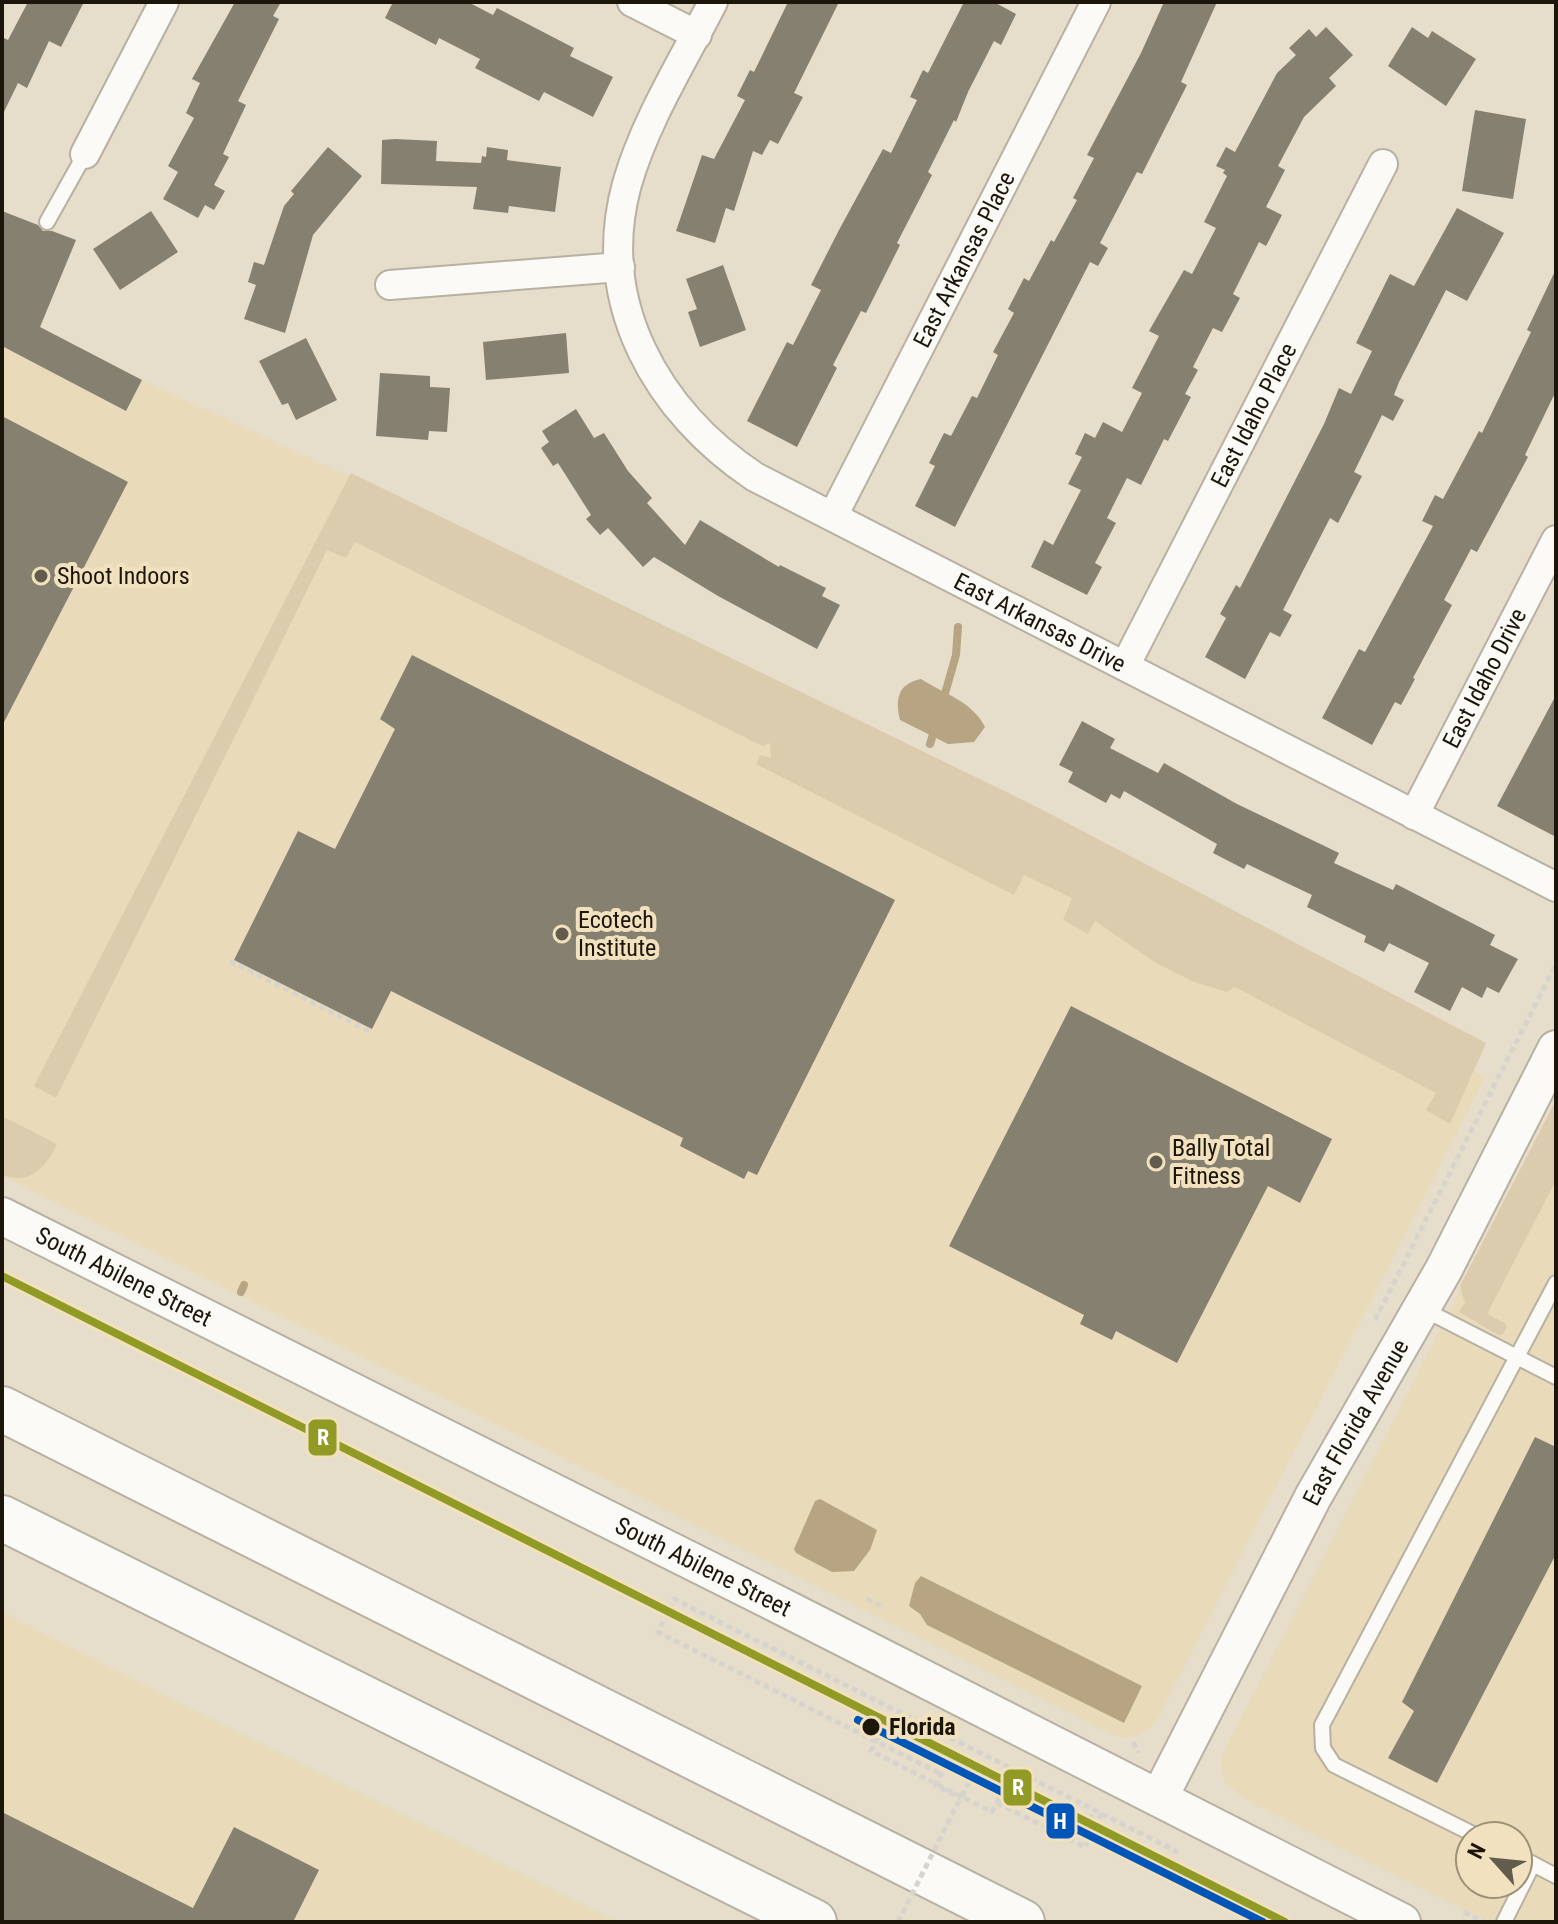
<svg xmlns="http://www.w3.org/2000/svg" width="1558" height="1924" viewBox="0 0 1558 1924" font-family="'Roboto Condensed',sans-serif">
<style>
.built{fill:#e9daba;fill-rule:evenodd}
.green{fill:#dcccae}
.water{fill:#b6a482}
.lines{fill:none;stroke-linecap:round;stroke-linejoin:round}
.stream{stroke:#b6a482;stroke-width:8}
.building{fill:#868071}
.service-casing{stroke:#b8b1a2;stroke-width:18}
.minor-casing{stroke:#b8b1a2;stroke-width:32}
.tertiary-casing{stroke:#b8b1a2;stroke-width:40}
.motorway-casing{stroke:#b8b1a2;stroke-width:48}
.path{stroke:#d7d4cd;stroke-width:5;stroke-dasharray:6 4;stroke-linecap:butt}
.service{stroke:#fbfaf7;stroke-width:14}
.minor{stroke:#fbfaf7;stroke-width:28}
.tertiary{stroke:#fbfaf7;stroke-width:36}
.motorway{stroke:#fbfaf7;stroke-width:44}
.path-bridge{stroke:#d7d4cd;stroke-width:5;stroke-dasharray:6 4;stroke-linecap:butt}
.rail-1-casing{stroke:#f2e1be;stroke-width:14}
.rail-2-casing{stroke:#f2e1be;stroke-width:14}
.rail-1{stroke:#909a24;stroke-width:8}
.rail-2{stroke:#0055b8;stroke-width:8}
.poi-dot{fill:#635c4d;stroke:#f2e1be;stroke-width:3}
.stop-dot{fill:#1c160a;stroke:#f2e1be;stroke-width:3}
.labels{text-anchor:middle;stroke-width:8;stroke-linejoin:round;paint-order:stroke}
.street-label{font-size:24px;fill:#1c160a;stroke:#f2e1be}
.poi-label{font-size:24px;fill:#1c160a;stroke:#f2e1be;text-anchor:start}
.stop-label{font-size:24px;font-weight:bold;fill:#1c160a;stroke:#f2e1be;text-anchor:start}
.line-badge{stroke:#f2e1be;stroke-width:3}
.badge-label{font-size:22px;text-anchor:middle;font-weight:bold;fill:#fff}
</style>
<rect width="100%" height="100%" fill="#e6ddca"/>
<g class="built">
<polygon points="2,307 142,380 367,485 1049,860 1485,1077 1158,1718 1150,1728 1138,1736 1124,1738 1109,1733 2,1176"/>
<path d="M1556,1103V1922H1489L1244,1799L1225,1782L1221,1766L1223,1754L1229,1741ZM1470,1836H1518V1884H1470Z"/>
<polygon points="2,1612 198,1712 618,1922 2,1922"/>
</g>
<g class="green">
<polygon points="351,473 1033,805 1486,1043 1450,1124 1426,1110 1436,1093 1235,987 1227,992 1194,982 1156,963 1095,921 1088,934 1063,920 1072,898 1024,875 1014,895 756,764 760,755 771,758 770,743 762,746 355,542 346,558 327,550 56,1098 34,1086"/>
<polygon points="1556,1100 1556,1180 1487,1314 1505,1323 1507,1327 1503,1334 1498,1335 1459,1312 1465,1303 1460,1286"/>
<path d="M2,1116L57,1144C45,1168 31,1185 2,1175Z"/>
</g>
<g class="water">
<path d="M921,679C944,694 972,701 985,727L974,742L948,744L900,720C895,698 898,684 921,679Z"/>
<polygon points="820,1499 877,1530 870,1550 854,1571 832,1572 796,1553 794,1549 815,1501"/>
<polygon points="921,1576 1142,1686 1124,1723 927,1625 920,1614 909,1606 915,1583"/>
</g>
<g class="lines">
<g class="stream">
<polyline points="942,704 956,655 958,627"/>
<polyline points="930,744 935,728"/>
<polyline points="241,1292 244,1285"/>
</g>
</g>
<g class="building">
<polygon points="28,2 84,2 61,47 49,41 27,88 18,83 2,116 2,37 8,40"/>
<polygon points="235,2 281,2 273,16 279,19 238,101 246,105 223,154 229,157 214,185 225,191 214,210 205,205 198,218 163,199 178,172 168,166 194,118 186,113 200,83 192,79"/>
<polygon points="393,2 468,2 493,15 497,8 574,48 570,56 613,77 593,117 544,92 539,101 475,68 480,59 439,38 436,45 385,18"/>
<polygon points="788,2 839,2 794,93 803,97 778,144 770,140 762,155 753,151 734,211 726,208 715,243 676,231 702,155 714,159 745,100 737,96 750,70 754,72"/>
<polygon points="964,2 994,2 1016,14 1001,45 994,41 968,92 956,122 954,120 928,172 932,175 897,243 900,245 866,313 861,311 833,365 837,368 797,447 747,421 787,342 793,345 821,290 811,285 839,230 883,149 891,153 917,100 910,97 923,70 928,73"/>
<polygon points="1164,2 1217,2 1181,82 1187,85 1142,174 1137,172 1100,243 1108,248 1098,266 1090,262 955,527 915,506 935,466 929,463 944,433 951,436 972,396 977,398 998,355 993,352 1014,313 1008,309 1024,278 1029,281 1051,240 1054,242 1077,200 1073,198 1094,158 1087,155 1141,53"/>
<polygon points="1326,27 1353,55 1329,78 1336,86 1304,117 1278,166 1285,170 1266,207 1282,215 1266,246 1259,242 1233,294 1240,298 1222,332 1213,328 1193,367 1198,370 1185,394 1191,397 1168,441 1164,439 1141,485 1127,478 1107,518 1116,523 1095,563 1102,567 1087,595 1031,567 1044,540 1053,545 1081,490 1068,484 1082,457 1075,454 1085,433 1095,438 1103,422 1122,432 1142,393 1132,388 1159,336 1149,331 1184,270 1192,274 1216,228 1204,222 1227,176 1223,173 1225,170 1216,166 1226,147 1235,152 1277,73 1296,55 1289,48 1309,29 1316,37"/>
<polygon points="1412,27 1428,38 1432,31 1476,59 1446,106 1388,66"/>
<polygon points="1475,110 1526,119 1513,199 1462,191"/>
<polygon points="395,139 437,141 436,161 481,163 482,156 486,157 487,147 508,150 507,160 561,167 555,212 509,206 508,213 473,209 477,187 381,184 382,140"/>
<polygon points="328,147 362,176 313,235 285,333 244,319 256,285 248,282 254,262 264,265 284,206 294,194 291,191"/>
<polygon points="1457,208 1504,233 1467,301 1446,290 1399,382 1394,395 1404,400 1393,421 1382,415 1354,472 1362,476 1338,523 1330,518 1283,610 1292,615 1280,637 1270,632 1245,679 1205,657 1226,618 1220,614 1236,585 1240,588 1324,424 1339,388 1351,394 1372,351 1356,343 1390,274 1414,286"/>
<polygon points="2,211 38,225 43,231 52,231 76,240 40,327 142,380 126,411 2,346"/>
<polygon points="151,211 178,252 120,290 93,249"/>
<polygon points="723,265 746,330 700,347 688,312 697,309 686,279"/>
<polygon points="1556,269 1556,391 1525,455 1528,457 1477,552 1471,549 1444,600 1452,605 1413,678 1415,679 1401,705 1395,702 1372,745 1322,718 1359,649 1365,652 1433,526 1422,521 1435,495 1443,499 1479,431 1482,433 1531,332 1527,330"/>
<polygon points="566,333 569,373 486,380 483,342"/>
<polygon points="306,338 337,400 296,420 288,403 282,405 259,361"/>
<polygon points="380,373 430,376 430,387 450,388 447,432 429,431 428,440 376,436"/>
<polygon points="576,409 594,438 604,433 628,471 652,498 647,503 685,545 700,520 779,567 780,565 826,588 822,596 840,605 817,649 718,596 654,557 643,567 608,528 600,535 586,519 591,515 558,463 553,466 541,448 549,442 542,431"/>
<polygon points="2,416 128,482 2,726"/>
<polygon points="412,655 895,900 757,1175 748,1171 744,1179 680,1146 683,1138 391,991 372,1029 234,960 298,831 335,849 395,729 380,719"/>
<polygon points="1556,695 1556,837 1497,806"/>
<polygon points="1082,721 1115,739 1110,748 1158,773 1164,763 1237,804 1339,853 1334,863 1393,890 1396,884 1495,935 1490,945 1518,959 1499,993 1487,987 1482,998 1462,987 1450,1011 1414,992 1429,963 1389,943 1384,952 1364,942 1366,936 1307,907 1312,895 1247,864 1244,869 1213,853 1217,844 1124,791 1120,799 1111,794 1106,803 1068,782 1073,772 1059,765"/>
<polygon points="1071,1006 1332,1139 1300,1203 1268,1186 1177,1363 1116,1331 1112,1340 1080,1324 1084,1315 949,1246"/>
<polygon points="1535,1437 1556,1447 1556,1554 1437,1783 1388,1758 1414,1711 1402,1702"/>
<polygon points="2,1812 193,1908 234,1827 319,1870 293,1922 2,1922"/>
</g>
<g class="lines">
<defs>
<g id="service">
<polyline points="47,222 85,154"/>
<polyline points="1423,1309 1556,1377"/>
<polyline points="1477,1836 1334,1765 1323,1748 1322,1725 1556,1283"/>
<polyline points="1533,1864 1556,1876"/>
<polyline points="1504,1922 1533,1864 1518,1856"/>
</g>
<g id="minor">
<polyline points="632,2 697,35"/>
<path id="s1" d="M713,2C683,61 645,121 627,184C594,304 658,412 755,477L1556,887"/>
<polyline points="85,154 164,2"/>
<polyline points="390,285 620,267"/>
<path id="s2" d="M833,516L1096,2"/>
<path id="s3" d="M1125,666L1383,164"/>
<path id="s4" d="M1414,815L1556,540"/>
</g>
<g id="tertiary">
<path id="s5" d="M2,1216L787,1609L1402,1922"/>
<path id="s6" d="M1159,1798L1313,1497L1444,1269L1556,1049"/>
</g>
<g id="motorway">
<polyline points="2,1409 1022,1922"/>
<polyline points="2,1518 814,1922"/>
</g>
</defs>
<use href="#service" class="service-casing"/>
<use href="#minor" class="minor-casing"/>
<use href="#tertiary" class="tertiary-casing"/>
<use href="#motorway" class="motorway-casing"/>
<g class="path">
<polyline points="230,961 371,1032"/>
<polyline points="1375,1320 1556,964"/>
<polyline points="867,1599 883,1607"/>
<polygon points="880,1733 1001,1795 992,1812 871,1751"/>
<polyline points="1133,1742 1138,1753"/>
<polyline points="939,1773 658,1632 674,1599 1178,1852"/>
<polyline points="1001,1795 1082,1837 1095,1810"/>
<polyline points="962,1796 970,1780"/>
<polyline points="997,1803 1085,1847 1102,1813"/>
<polyline points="1464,1912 1484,1922"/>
</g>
<use href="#service" class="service"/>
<use href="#minor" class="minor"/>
<use href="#tertiary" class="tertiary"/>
<use href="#motorway" class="motorway"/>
<g class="path-bridge">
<polyline points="939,1773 941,1774 936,1786 961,1798"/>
<polyline points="898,1922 963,1793"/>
</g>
<defs>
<polyline id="rail-1" points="2,1276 1285,1922"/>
<polyline id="rail-2" points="858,1720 1263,1922"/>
</defs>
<use href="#rail-1" class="rail-1-casing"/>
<use href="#rail-2" class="rail-2-casing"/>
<use href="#rail-1" class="rail-1"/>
<use href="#rail-2" class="rail-2"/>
</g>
<g class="poi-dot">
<circle cx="41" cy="576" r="8"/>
<circle cx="562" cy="934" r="8"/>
<circle cx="1156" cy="1162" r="8"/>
</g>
<circle class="stop-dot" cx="871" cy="1727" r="10"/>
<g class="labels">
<g class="street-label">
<text dy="8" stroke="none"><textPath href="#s2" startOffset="288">East Arkansas Place</textPath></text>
<text dy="8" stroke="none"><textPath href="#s3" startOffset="282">East Idaho Place</textPath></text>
<text dy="8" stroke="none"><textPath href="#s1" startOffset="864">East Arkansas Drive</textPath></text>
<text dy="8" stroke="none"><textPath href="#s4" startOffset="154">East Idaho Drive</textPath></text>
<text dy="8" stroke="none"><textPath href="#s5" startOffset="136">South Abilene Street</textPath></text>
<text dy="8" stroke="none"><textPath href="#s6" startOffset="424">East Florida Avenue</textPath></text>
<text dy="8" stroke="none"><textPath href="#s5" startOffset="784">South Abilene Street</textPath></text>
</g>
<g class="poi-label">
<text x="57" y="584">Shoot Indoors</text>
<text x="578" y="928">Ecotech<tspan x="578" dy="28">Institute</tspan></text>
<text x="1172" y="1156">Bally Total<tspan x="1172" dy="28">Fitness</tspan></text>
</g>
<g class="stop-label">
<text x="889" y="1735">Florida</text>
</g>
</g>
<g class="line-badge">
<rect x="307" y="1418" width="31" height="39" rx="8" fill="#909a24"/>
<rect x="1002" y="1768" width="31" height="39" rx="8" fill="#909a24"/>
<rect x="1045" y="1802" width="31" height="38" rx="8" fill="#0055b8"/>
</g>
<g class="badge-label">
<text x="323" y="1445">R</text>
<text x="1018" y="1795">R</text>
<text x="1060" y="1829">H</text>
</g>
<rect width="1558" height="1924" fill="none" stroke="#1c160a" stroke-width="8"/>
<g transform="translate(1494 1860) rotate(297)"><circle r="38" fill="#f2e1be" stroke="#9c9076" stroke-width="2"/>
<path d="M0-6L14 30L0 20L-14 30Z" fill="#635c4d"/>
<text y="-12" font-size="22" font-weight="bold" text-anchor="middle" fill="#1c160a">N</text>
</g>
</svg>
